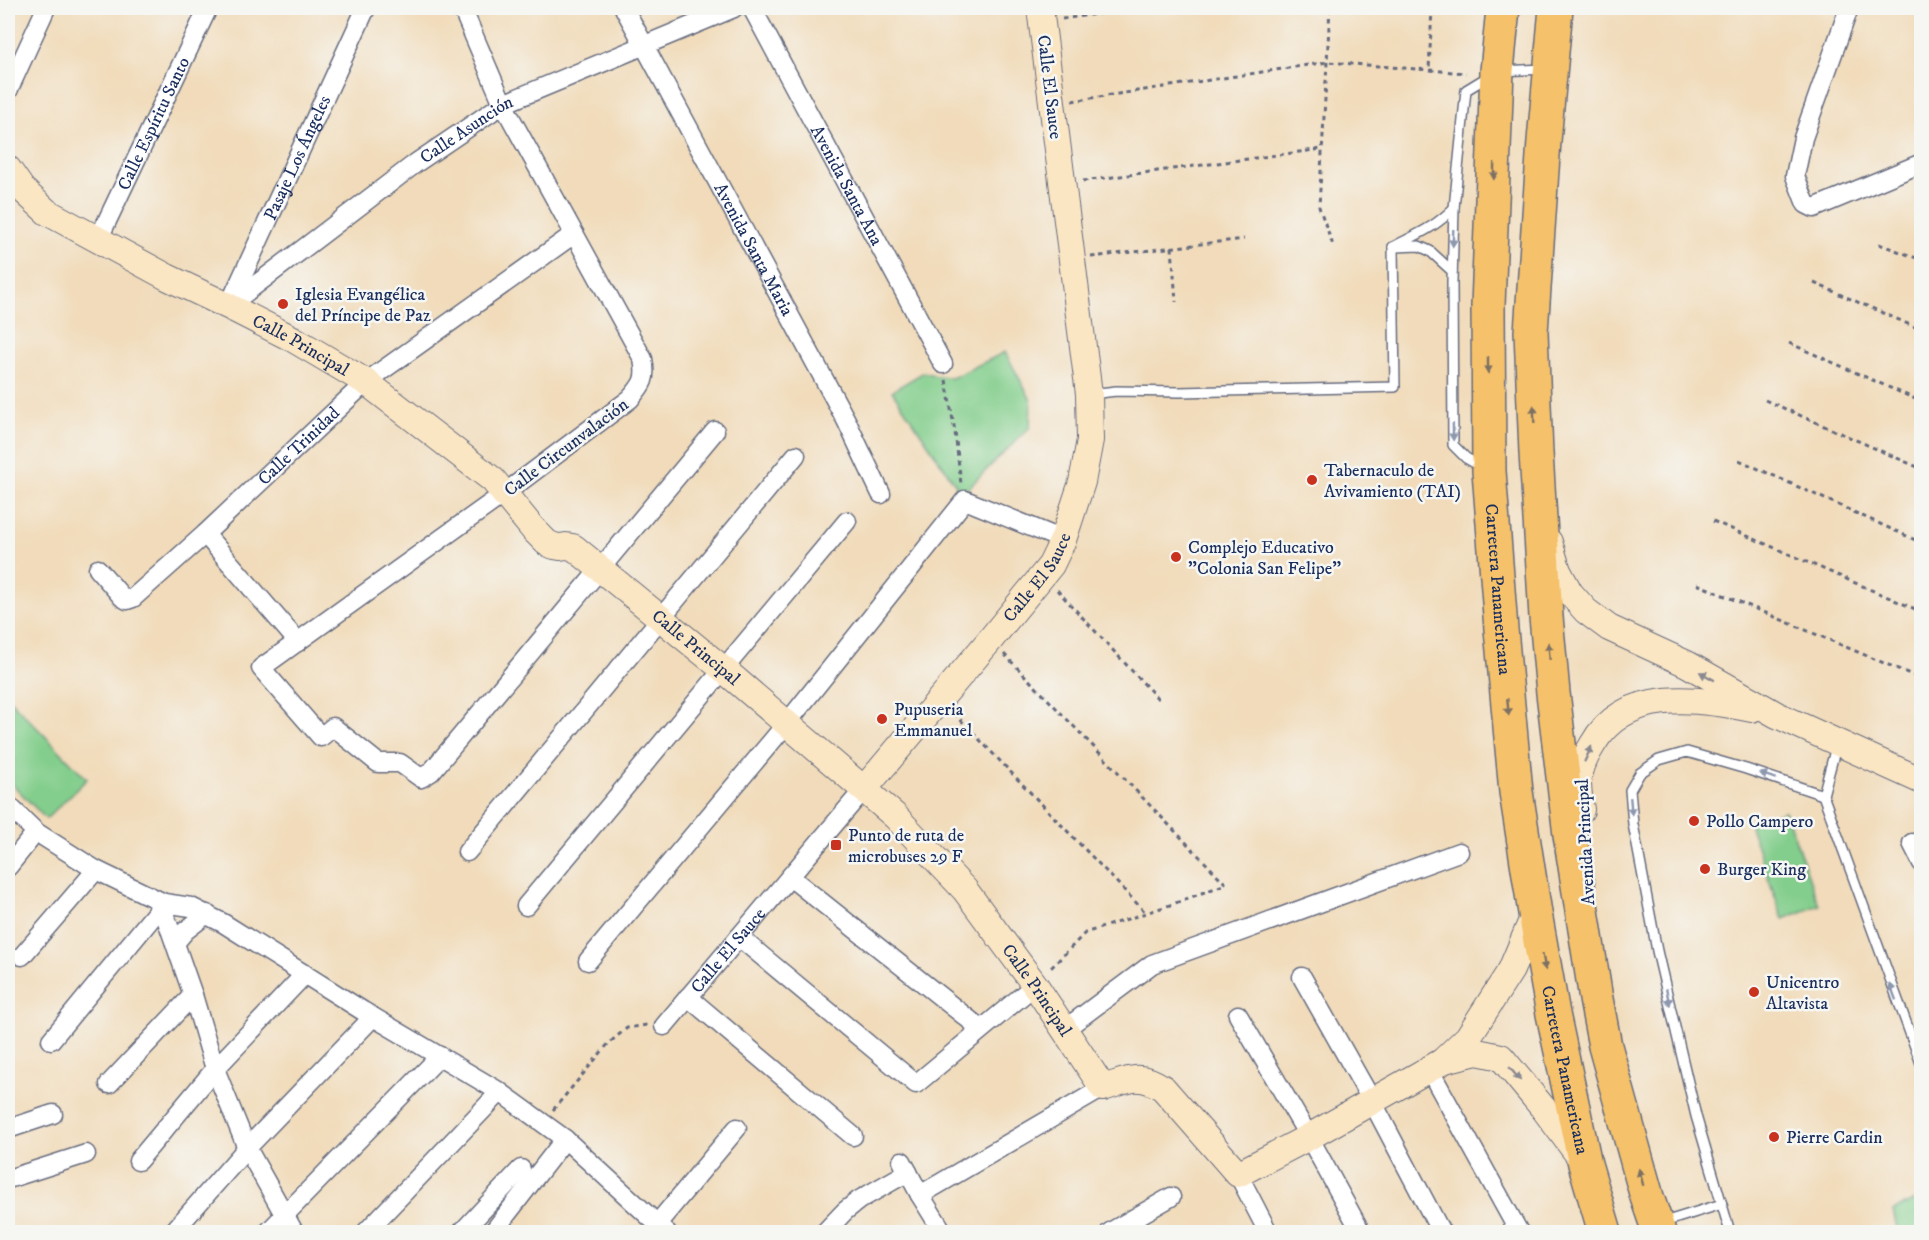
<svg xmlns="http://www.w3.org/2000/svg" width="1929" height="1240" viewBox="0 0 1929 1240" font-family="'IM FELL DW Pica',serif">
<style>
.grass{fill:#83ce8c;stroke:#4f7e75;stroke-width:1.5}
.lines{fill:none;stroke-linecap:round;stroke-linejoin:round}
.lane-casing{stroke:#666b7e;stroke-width:12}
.street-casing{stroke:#666b7e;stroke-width:21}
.secondary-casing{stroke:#666b7e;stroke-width:28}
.highway-casing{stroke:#666b7e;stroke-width:36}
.path{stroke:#666b7e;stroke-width:3;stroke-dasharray:4.5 4.5;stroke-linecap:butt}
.lane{stroke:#fff;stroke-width:9}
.street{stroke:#fff;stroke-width:18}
.secondary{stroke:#fbe6c4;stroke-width:26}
.highway{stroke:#f5c16b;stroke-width:33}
.oneway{fill:#7d7164}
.oneway2{fill:#8d97ae}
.oneway3{fill:#8b8a91}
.poi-dot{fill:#c8321e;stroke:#f6f6f2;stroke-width:2}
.labels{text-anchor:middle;stroke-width:5;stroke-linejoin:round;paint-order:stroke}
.street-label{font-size:18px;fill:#1b2f5e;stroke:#f6f6f2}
.poi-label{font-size:18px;fill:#1b2f5e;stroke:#f6f6f2;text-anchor:start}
</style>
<rect width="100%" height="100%" fill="#f6f6f2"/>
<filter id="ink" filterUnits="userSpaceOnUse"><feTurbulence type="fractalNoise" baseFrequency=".0167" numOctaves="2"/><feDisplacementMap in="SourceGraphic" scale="12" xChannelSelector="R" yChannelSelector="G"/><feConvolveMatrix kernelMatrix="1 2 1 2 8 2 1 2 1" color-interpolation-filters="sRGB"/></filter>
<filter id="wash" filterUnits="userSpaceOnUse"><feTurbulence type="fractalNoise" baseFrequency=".008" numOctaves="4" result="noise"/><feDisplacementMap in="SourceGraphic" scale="24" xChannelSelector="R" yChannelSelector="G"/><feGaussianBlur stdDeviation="1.35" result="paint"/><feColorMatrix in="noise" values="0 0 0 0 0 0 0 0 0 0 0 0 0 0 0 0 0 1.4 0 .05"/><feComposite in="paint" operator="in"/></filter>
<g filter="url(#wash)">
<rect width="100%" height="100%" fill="#f1dbba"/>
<g class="grass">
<polygon points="1005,352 1031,400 1030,427 962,494 892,391 924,372 937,376 952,378"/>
<polygon points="8,698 87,779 46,819 8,780"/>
<polygon points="1785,811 1819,905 1783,919 1749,824"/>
<polygon points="1921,1197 1921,1232 1898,1232 1893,1211"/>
</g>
</g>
<g filter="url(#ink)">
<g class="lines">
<defs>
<g id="lane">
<polyline points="1501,71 1544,69"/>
<path d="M1393,247C1418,234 1434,228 1454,208"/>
<polyline points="1395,247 1419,246 1430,251 1452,271"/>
<polyline points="1091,394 1116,391 1179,392 1395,387 1393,247"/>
<polyline points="1482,467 1466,458 1453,445 1452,282 1454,208 1466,90 1489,76"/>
<polyline points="1837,743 1823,795 1922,1066"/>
<polyline points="1661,1223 1722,1204"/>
<polyline points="1730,1232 1696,1116 1657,951 1633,824 1630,790 1640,773 1659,760 1687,752 1746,769 1823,795"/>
</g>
<g id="street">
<path d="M462,8L503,104L643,359C647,379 643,384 630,399L505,493L261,668L321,737L333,727L378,763H400L421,778L431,772L715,431"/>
<path id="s1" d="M624,8L846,420L881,494"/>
<path id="s2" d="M752,8L943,364"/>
<polyline points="1849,8 1803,138 1795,176 1806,204 1814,208 1922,163"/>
<polyline points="8,91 46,8"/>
<path id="s3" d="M98,240L208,8"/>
<path id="s4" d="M230,303L366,8"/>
<path id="s5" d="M228,306L416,163L503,104L734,8"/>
<polyline points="205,534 298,642"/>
<path id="s6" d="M98,569L122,597L127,600L133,598L205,534L366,382L574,234"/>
<polyline points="8,805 36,832 96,870 164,903 165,915 193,995 215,1069 247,1148 294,1232"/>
<polyline points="1912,843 1922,863"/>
<polyline points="467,852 796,455"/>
<polyline points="8,867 36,832"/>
<polyline points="790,877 981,1029"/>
<polyline points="526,906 847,521"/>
<polyline points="739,937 916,1084 1035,985"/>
<polyline points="175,943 185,931 207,914"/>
<polyline points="22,956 96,870"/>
<polyline points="588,961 787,723 965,500 1063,540"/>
<polyline points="1302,977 1372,1101 1441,1232"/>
<polyline points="688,997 853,1136"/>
<polyline points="1238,1015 1309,1137 1361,1232"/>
<path id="s7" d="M664,1026L864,789"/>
<polyline points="1065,1029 1152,964 1459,852"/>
<polyline points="51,1040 164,903 191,907 223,923 363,1011 500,1092 565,1139 666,1232"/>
<polyline points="1429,1069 1519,1232"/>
<polyline points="109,1084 193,995"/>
<polyline points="8,1129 53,1114"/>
<polyline points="138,1161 215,1069 305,974"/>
<polyline points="902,1161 920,1195 943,1232"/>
<polyline points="1238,1174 1268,1232"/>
<polyline points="8,1179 86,1154"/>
<polyline points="920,1195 1103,1088"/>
<polyline points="657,1224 737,1128"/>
<polyline points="173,1232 247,1148 373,1017"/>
<polyline points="268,1232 440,1056"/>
<polyline points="366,1232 500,1092"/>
<polyline points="462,1232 521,1169"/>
<polyline points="493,1232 565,1139"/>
<polyline points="825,1232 845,1211 859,1200 908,1172"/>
<polyline points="1110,1232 1171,1197"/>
</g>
<g id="secondary">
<path id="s8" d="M8,169L22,189L47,212L167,277L228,306L293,339L366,382L493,480L533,529L547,543L554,546L560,547L566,546L573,547L577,550L723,669L895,816L965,890L1035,985L1103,1088C1129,1080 1138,1072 1163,1088L1238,1174L1309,1137L1445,1060L1477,1052L1501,1057L1544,1109L1582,1160"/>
<polyline points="1549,542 1558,571 1570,593 1586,611 1609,628 1687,664 1777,715 1922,781"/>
<path id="s9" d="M864,789L990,640L1051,565L1063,540L1082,482L1090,440L1089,394L1040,8"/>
<path d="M1581,810C1580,801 1578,791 1578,783C1579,769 1586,755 1593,744C1625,687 1699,698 1752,709"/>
<polyline points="1445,1059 1468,1037 1511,970 1535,913"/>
</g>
<g id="highway">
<path id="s10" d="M1503,8L1497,71L1488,306L1489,471L1501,629L1516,792L1535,913L1553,1014L1585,1164L1605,1232"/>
<polyline points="1556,8 1544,141 1531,332 1536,453 1546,617 1553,693 1570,835 1596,999 1605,1046 1647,1197 1659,1232"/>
</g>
</defs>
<use href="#lane" class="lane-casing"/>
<use href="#street" class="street-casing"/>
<use href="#secondary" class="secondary-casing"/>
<use href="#highway" class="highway-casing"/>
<g class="path">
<polyline points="1330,8 1319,207 1334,248"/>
<polyline points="1395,8 1432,13"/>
<polyline points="1432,8 1429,70 1466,73"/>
<polyline points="1062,19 1140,8"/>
<polyline points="1072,101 1328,62 1429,70"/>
<polyline points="1083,181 1322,149"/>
<polyline points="1879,244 1922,260"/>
<polyline points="1172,247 1176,302"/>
<polyline points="1091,257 1244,239"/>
<polyline points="1814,283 1922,330"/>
<polyline points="1789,343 1922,402"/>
<polyline points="946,380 955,432 961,484"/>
<polyline points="1765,400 1922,469"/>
<polyline points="1739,460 1922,543"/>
<polyline points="1713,521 1922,612"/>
<polyline points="1697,584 1922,679"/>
<polyline points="1057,590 1160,701"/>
<polyline points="1004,654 1226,884 1170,905 1085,933 1050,969"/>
<polyline points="954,713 1146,913"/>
<polyline points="553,1110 609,1043 627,1028 647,1025"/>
</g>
<use href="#lane" class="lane"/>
<use href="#street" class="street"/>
<use href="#secondary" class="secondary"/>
<use href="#highway" class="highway"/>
</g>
<defs><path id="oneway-solid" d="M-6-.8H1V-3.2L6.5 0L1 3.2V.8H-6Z" transform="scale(1.5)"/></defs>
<g class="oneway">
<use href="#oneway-solid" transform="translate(1494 171) rotate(91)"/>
<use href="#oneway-solid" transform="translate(1488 365) rotate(90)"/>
<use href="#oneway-solid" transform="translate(1534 414) rotate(-92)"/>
<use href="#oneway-solid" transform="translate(1549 651) rotate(-95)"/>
<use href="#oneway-solid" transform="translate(1508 707) rotate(85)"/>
<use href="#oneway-solid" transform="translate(1544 962) rotate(80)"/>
<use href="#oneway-solid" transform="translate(1641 1177) rotate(-105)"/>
</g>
<g class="oneway2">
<use href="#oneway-solid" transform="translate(1453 238) rotate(92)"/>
<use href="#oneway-solid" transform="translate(1453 432) rotate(89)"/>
<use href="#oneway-solid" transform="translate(1768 776) rotate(-161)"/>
<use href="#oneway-solid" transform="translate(1631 806) rotate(85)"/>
<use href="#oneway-solid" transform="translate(1893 992) rotate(-110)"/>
<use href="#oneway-solid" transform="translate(1668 997) rotate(77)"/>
</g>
<g class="oneway3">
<use href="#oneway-solid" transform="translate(1707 676) rotate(-151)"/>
<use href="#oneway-solid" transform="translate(1588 754) rotate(-65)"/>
<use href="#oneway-solid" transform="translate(1515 1074) rotate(50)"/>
</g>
</g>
<g class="poi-dot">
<circle cx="283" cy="304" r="6"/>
<circle cx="1312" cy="480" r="6"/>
<circle cx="1176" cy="557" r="6"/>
<circle cx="882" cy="719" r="6"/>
<circle cx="1694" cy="821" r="6"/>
<rect x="830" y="839" width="12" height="12" rx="3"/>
<circle cx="1705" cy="869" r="6"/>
<circle cx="1754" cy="992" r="6"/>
<circle cx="1774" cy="1137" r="6"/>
</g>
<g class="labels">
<g class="street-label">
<text transform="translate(1050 87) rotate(83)" y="6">Calle El Sauce</text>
<text dy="6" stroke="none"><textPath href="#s3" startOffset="129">Calle Espíritu Santo</textPath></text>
<text dy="6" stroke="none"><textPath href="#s5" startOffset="297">Calle Asunción</textPath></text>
<text dy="6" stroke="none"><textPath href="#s4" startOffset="160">Pasaje Los Ángeles</textPath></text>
<text dy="6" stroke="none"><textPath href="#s2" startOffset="201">Avenida Santa Ana</textPath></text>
<text dy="6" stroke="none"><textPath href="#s1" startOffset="274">Avenida Santa Maria</textPath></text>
<text dy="6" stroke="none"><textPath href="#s8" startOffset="345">Calle Principal</textPath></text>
<text dy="6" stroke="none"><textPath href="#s6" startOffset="274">Calle Trinidad</textPath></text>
<text transform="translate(566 447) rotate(-37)" y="6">Calle Circunvalación</text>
<text dy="6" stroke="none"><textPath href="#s9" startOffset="274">Calle El Sauce</textPath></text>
<text dy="6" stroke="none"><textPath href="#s10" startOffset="582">Carretera Panamericana</textPath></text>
<text dy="6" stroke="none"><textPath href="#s8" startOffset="849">Calle Principal</textPath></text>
<text transform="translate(1585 842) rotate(-93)" y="6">Avenida Principal</text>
<text dy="6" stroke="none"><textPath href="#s7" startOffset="99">Calle El Sauce</textPath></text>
<text dy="6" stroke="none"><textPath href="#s8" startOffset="1335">Calle Principal</textPath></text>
<text dy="6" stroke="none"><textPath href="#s10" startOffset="1068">Carretera Panamericana</textPath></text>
</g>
<g class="poi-label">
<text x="295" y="300">Iglesia Evangélica<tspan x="295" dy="21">del Príncipe de Paz</tspan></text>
<text x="1324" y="476">Tabernaculo de<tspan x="1324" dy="21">Avivamiento (TAI)</tspan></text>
<text x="1188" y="553">Complejo Educativo<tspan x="1188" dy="21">"Colonia San Felipe"</tspan></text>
<text x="894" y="715">Pupuseria<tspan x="894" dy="21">Emmanuel</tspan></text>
<text x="1706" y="827">Pollo Campero</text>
<text x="848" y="841">Punto de ruta de<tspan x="848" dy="21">microbuses 29 F</tspan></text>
<text x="1717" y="875">Burger King</text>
<text x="1766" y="988">Unicentro<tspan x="1766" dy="21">Altavista</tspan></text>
<text x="1786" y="1143">Pierre Cardin</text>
</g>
</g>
<rect width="1929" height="1240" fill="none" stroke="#f6f6f2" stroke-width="30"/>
</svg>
